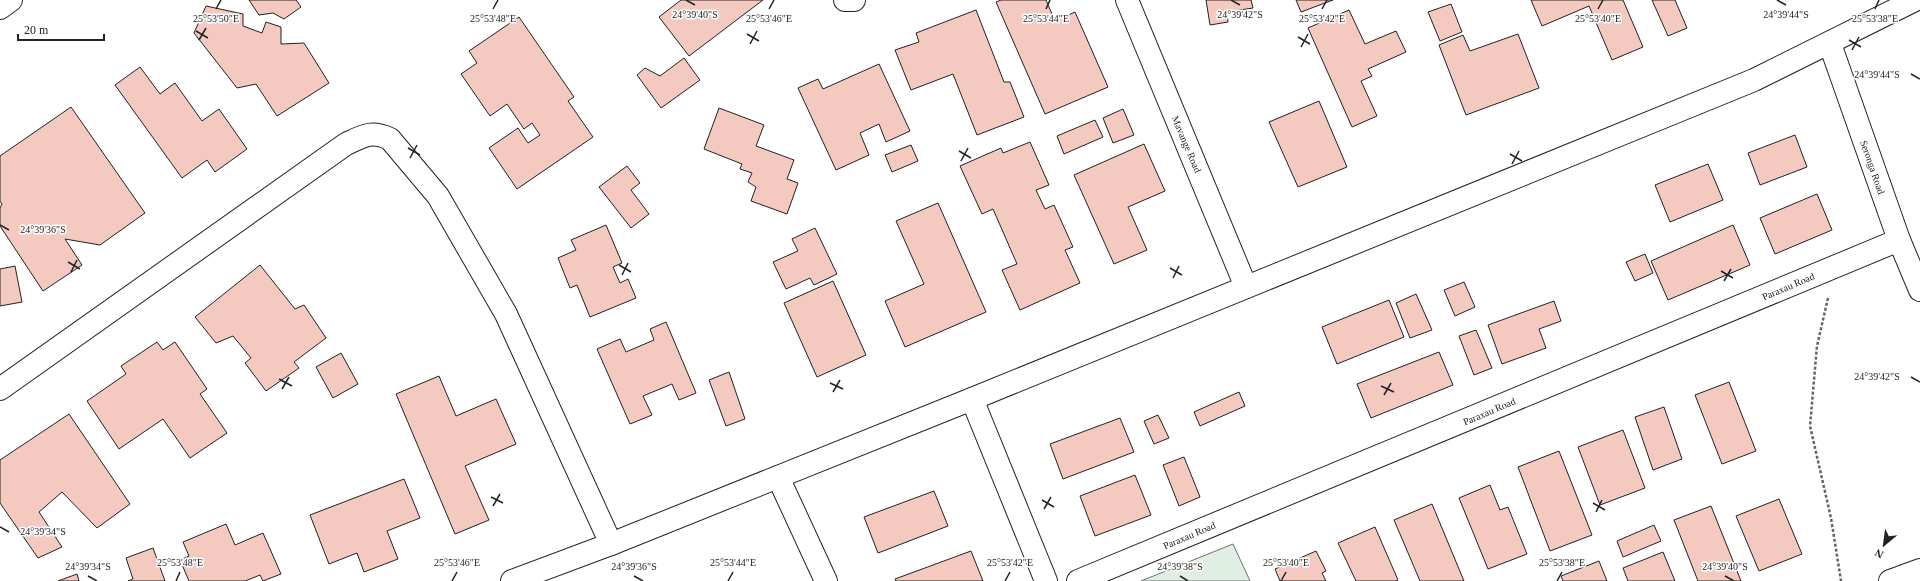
<svg xmlns="http://www.w3.org/2000/svg" width="1920" height="581" viewBox="0 0 1920 581" font-family="'Times New Roman',serif">
<style>
.green{fill:#e0efe3;stroke:#6f6f6f}
.building{fill:#f3c9c0;stroke:#222}
.lines{fill:none;stroke-linecap:round;stroke-linejoin:round}
.street-casing{stroke:#222;stroke-width:24}
.primary-casing{stroke:#222;stroke-width:24}
.path{stroke:#646464;stroke-width:2.5;stroke-dasharray:3 2;stroke-linecap:butt}
.street{stroke:#fff;stroke-width:22}
.primary{stroke:#fff;stroke-width:22}
.ticks{fill:none;stroke:#222;stroke-width:1.5}
.labels{text-anchor:middle;stroke-width:3;stroke-linejoin:round;paint-order:stroke}
.street-label{font-size:10px;fill:#222;stroke:#fff}
.ticks-label{font-size:10px;text-anchor:middle;fill:#222;stroke:#fff;stroke-width:3;stroke-linejoin:round;paint-order:stroke}
</style>
<rect width="100%" height="100%" fill="#fff"/>
<polygon class="green" points="1233,544 1250,581 1141,581"/>
<g class="building">
<polygon points="249,0 296,0 301,7 284,19 273,13 259,15"/>
<polygon points="681,0 763,0 689,56 659,17"/>
<polygon points="1001,0 1046,0 1055,21 1075,12 1108,87 1045,114 996,2"/>
<polygon points="1206,0 1251,0 1253,8 1227,12 1228,22 1210,25"/>
<polygon points="1296,0 1333,0 1301,12"/>
<polygon points="1531,0 1623,0 1643,47 1612,60 1589,6 1542,26"/>
<polygon points="1652,0 1675,0 1687,28 1668,36"/>
<polygon points="1451,4 1462,32 1440,41 1428,12"/>
<polygon points="206,6 243,14 243,26 262,33 266,22 281,27 281,44 304,43 329,83 277,116 256,84 237,88 194,33"/>
<polygon points="976,10 1004,82 1010,82 1024,117 977,135 953,74 911,90 895,50 919,42 916,33"/>
<polygon points="1349,10 1365,44 1396,31 1406,52 1368,69 1372,76 1361,81 1377,116 1352,127 1308,28"/>
<polygon points="519,17 574,97 568,101 593,137 517,189 489,148 518,128 528,143 540,135 532,123 524,129 507,104 490,116 461,74 477,63 469,51"/>
<polygon points="1518,34 1539,88 1466,115 1439,45 1463,35 1470,51"/>
<polygon points="684,58 700,80 661,108 637,75 645,68 660,76"/>
<polygon points="879,64 910,131 886,142 879,124 860,133 869,155 836,170 798,88 818,79 823,89"/>
<polygon points="140,67 160,94 175,83 202,121 219,109 247,149 215,172 207,160 182,178 115,85"/>
<polygon points="1319,101 1347,167 1298,187 1269,122"/>
<polygon points="71,107 145,213 100,245 65,239 82,265 43,291 0,226 0,208 2,204 0,201 0,156"/>
<polygon points="719,108 764,125 756,146 794,160 787,179 798,183 787,214 751,201 756,187 748,182 752,173 740,169 742,164 704,149"/>
<polygon points="1123,109 1134,135 1113,143 1103,118"/>
<polygon points="1095,120 1103,137 1064,154 1057,136"/>
<polygon points="1795,135 1807,167 1760,185 1748,153"/>
<polygon points="1030,142 1049,185 1036,190 1045,209 1054,205 1073,247 1065,250 1080,283 1020,310 1002,270 1017,264 993,209 982,214 960,166 1001,148 1003,153"/>
<polygon points="1144,144 1165,191 1128,207 1147,250 1114,264 1074,175"/>
<polygon points="911,145 918,161 892,172 885,155"/>
<polygon points="1708,164 1723,200 1670,222 1655,185"/>
<polygon points="627,166 640,183 631,190 649,214 631,228 599,187"/>
<polygon points="1817,194 1832,230 1775,254 1760,218"/>
<polygon points="938,203 986,312 905,347 885,301 924,284 896,221"/>
<polygon points="606,225 622,263 613,267 620,283 628,279 636,298 590,317 577,285 570,288 558,258 576,250 571,240"/>
<polygon points="1733,225 1750,265 1668,300 1651,261"/>
<polygon points="815,228 837,274 814,285 810,278 786,289 773,262 798,251 792,239"/>
<polygon points="1645,254 1653,273 1635,281 1626,262"/>
<polygon points="260,265 295,309 304,305 326,338 294,362 299,368 266,391 245,363 251,358 233,336 216,343 195,317"/>
<polygon points="15,266 22,302 0,306 0,269"/>
<polygon points="833,281 866,355 817,377 784,303"/>
<polygon points="1464,282 1475,307 1455,316 1444,290"/>
<polygon points="1416,294 1432,330 1410,338 1396,303"/>
<polygon points="1389,300 1404,337 1337,364 1322,327"/>
<polygon points="1554,301 1561,321 1539,329 1546,348 1502,364 1488,325"/>
<polygon points="666,322 696,393 679,400 672,384 643,396 652,415 630,424 597,349 620,339 626,352 654,340 650,329"/>
<polygon points="1476,330 1492,368 1474,375 1459,336"/>
<polygon points="157,342 163,350 175,342 207,389 200,394 227,433 190,458 163,419 119,449 87,401 126,374 121,366"/>
<polygon points="1439,352 1453,385 1371,418 1357,384"/>
<polygon points="341,353 358,384 333,398 316,367"/>
<polygon points="729,372 745,419 726,426 709,380"/>
<polygon points="439,376 456,416 496,399 516,444 465,466 489,520 455,534 396,394"/>
<polygon points="1729,382 1756,451 1722,464 1695,395"/>
<polygon points="1239,392 1245,406 1200,426 1194,412"/>
<polygon points="1664,407 1682,459 1653,470 1635,417"/>
<polygon points="69,414 130,504 97,528 62,492 39,512 62,547 38,558 0,503 0,460"/>
<polygon points="1158,415 1169,438 1154,444 1144,421"/>
<polygon points="1120,418 1134,452 1063,479 1050,444"/>
<polygon points="1623,430 1645,488 1600,505 1578,447"/>
<polygon points="1559,451 1592,535 1550,551 1518,467"/>
<polygon points="1184,457 1200,497 1179,506 1163,465"/>
<polygon points="1135,475 1151,515 1095,536 1080,496"/>
<polygon points="404,479 420,518 387,531 398,559 364,572 357,553 329,564 310,515"/>
<polygon points="1490,485 1500,510 1508,507 1527,554 1488,569 1459,498"/>
<polygon points="934,491 948,526 878,553 864,517"/>
<polygon points="1779,499 1802,554 1759,571 1736,516"/>
<polygon points="1432,504 1464,581 1420,581 1394,520"/>
<polygon points="1711,506 1741,581 1698,581 1674,520"/>
<polygon points="226,524 235,545 263,533 281,574 263,581 260,575 245,581 189,581 180,560 189,556 183,542"/>
<polygon points="1654,525 1661,541 1623,557 1617,541"/>
<polygon points="1375,527 1398,580 1395,581 1356,581 1338,543"/>
<polygon points="153,548 165,581 128,581 133,579 126,558"/>
<polygon points="971,551 983,581 896,581 895,579"/>
<polygon points="1316,551 1326,571 1322,573 1326,581 1280,581 1275,569"/>
<polygon points="1663,552 1675,581 1628,581 1623,568"/>
<polygon points="1599,561 1607,581 1563,581 1561,576"/>
<polygon points="77,574 79,581 58,581"/>
</g>
<g class="lines">
<defs>
<g id="street">
<polyline points="845,0 854,0"/>
<polyline points="1127,0 1246,287"/>
<polyline points="1830,44 1899,240 1920,290"/>
<path d="M0,389L346,144C363,136 371,130 390,139L438,196L506,314L611,544"/>
<polyline points="972,399 1046,581"/>
<polyline points="778,477 826,581"/>
<polyline points="512,581 611,544 972,399 1754,80 1915,0"/>
<polyline points="1078,581 1899,240"/>
<polyline points="1890,581 1920,570"/>
</g>
<polyline id="primary" points="0,8 11,0"/>
</defs>
<use href="#street" class="street-casing"/>
<use href="#primary" class="primary-casing"/>
<polyline class="path" points="1828,298 1817,346 1810,426 1831,518 1841,581"/>
<use href="#street" class="street"/>
<use href="#primary" class="primary"/>
</g>
<path class="ticks" d="M686,0L695,5M1231,0L1240,5M1777,0L1786,5M216,9L221,0M493,9L498,0M769,9L774,0M1046,9L1050,0M1322,9L1327,0M1598,9L1603,0M1875,9L1879,0M196,31L208,38M747,34L759,41M1298,37L1310,44M199,40L206,28M1849,40L1861,47M750,44L757,31M1301,47L1308,34M1852,50L1859,37M1911,74L1920,79M408,148L420,155M959,151L971,158M1510,154L1522,161M410,158L417,145M961,161L968,148M1512,164L1519,151M0,225L9,230M68,262L80,269M619,265L631,272M1170,268L1182,275M1721,271L1733,278M71,272L77,260M622,275L628,263M1173,278L1179,266M1724,281L1731,269M1911,377L1920,382M279,379L292,386M830,383L843,389M1381,386L1394,392M282,389L289,377M833,392L840,380M1384,395L1391,383M491,497L503,503M1042,500L1054,507M1593,503L1605,510M493,506L500,494M1044,509L1051,497M1596,512L1602,500M0,527L9,532M88,576L97,581M634,576L643,581M1180,576L1188,581M1725,576L1734,581M176,581L180,572M452,581L457,572M728,581L733,572M1005,581L1010,572M1281,581L1286,572M1557,581L1562,572"/>
<g class="labels">
<g class="street-label">
<text transform="translate(1187 144) rotate(67)" y="4">Mavange Road</text>
<text transform="translate(1873 167) rotate(71)" y="4">Seronga Road</text>
<text transform="translate(1788 286) rotate(-23)" y="4">Paraxau Road</text>
<text transform="translate(1489 411) rotate(-23)" y="4">Paraxau Road</text>
<text transform="translate(1189 535) rotate(-23)" y="4">Paraxau Road</text>
</g>
</g>
<g class="ticks-label">
<text x="1786" y="18">24°39'44"S</text>
<text x="695" y="18">24°39'40"S</text>
<text x="1240" y="18">24°39'42"S</text>
<text x="216" y="22">25°53'50"E</text>
<text x="493" y="22">25°53'48"E</text>
<text x="769" y="22">25°53'46"E</text>
<text x="1046" y="22">25°53'44"E</text>
<text x="1322" y="22">25°53'42"E</text>
<text x="1598" y="22">25°53'40"E</text>
<text x="1875" y="22">25°53'38"E</text>
<text x="1877" y="78">24°39'44"S</text>
<text x="43" y="233">24°39'36"S</text>
<text x="1877" y="380">24°39'42"S</text>
<text x="43" y="535">24°39'34"S</text>
<text x="180" y="566">25°53'48"E</text>
<text x="457" y="566">25°53'46"E</text>
<text x="733" y="566">25°53'44"E</text>
<text x="1010" y="566">25°53'42"E</text>
<text x="1286" y="566">25°53'40"E</text>
<text x="1562" y="566">25°53'38"E</text>
<text x="88" y="570">24°39'34"S</text>
<text x="634" y="570">24°39'36"S</text>
<text x="1180" y="570">24°39'38"S</text>
<text x="1725" y="570">24°39'40"S</text>
</g>
<g transform="translate(1884 545) rotate(209)" stroke="#ffffff" stroke-width="3" paint-order="stroke">
<path d="M0-3L7 15L0 10L-7 15Z" fill="#222222"/>
<text y="-6" font-size="11" font-weight="bold" text-anchor="middle" fill="#222222">N</text>
</g>
<path d="M18 34v6h86v-6" fill="none" stroke="#222222" stroke-width="2"/>
<text x="24" y="34" font-size="12" fill="#222222" stroke="#ffffff" stroke-width="3" paint-order="stroke">20 m</text>
</svg>
